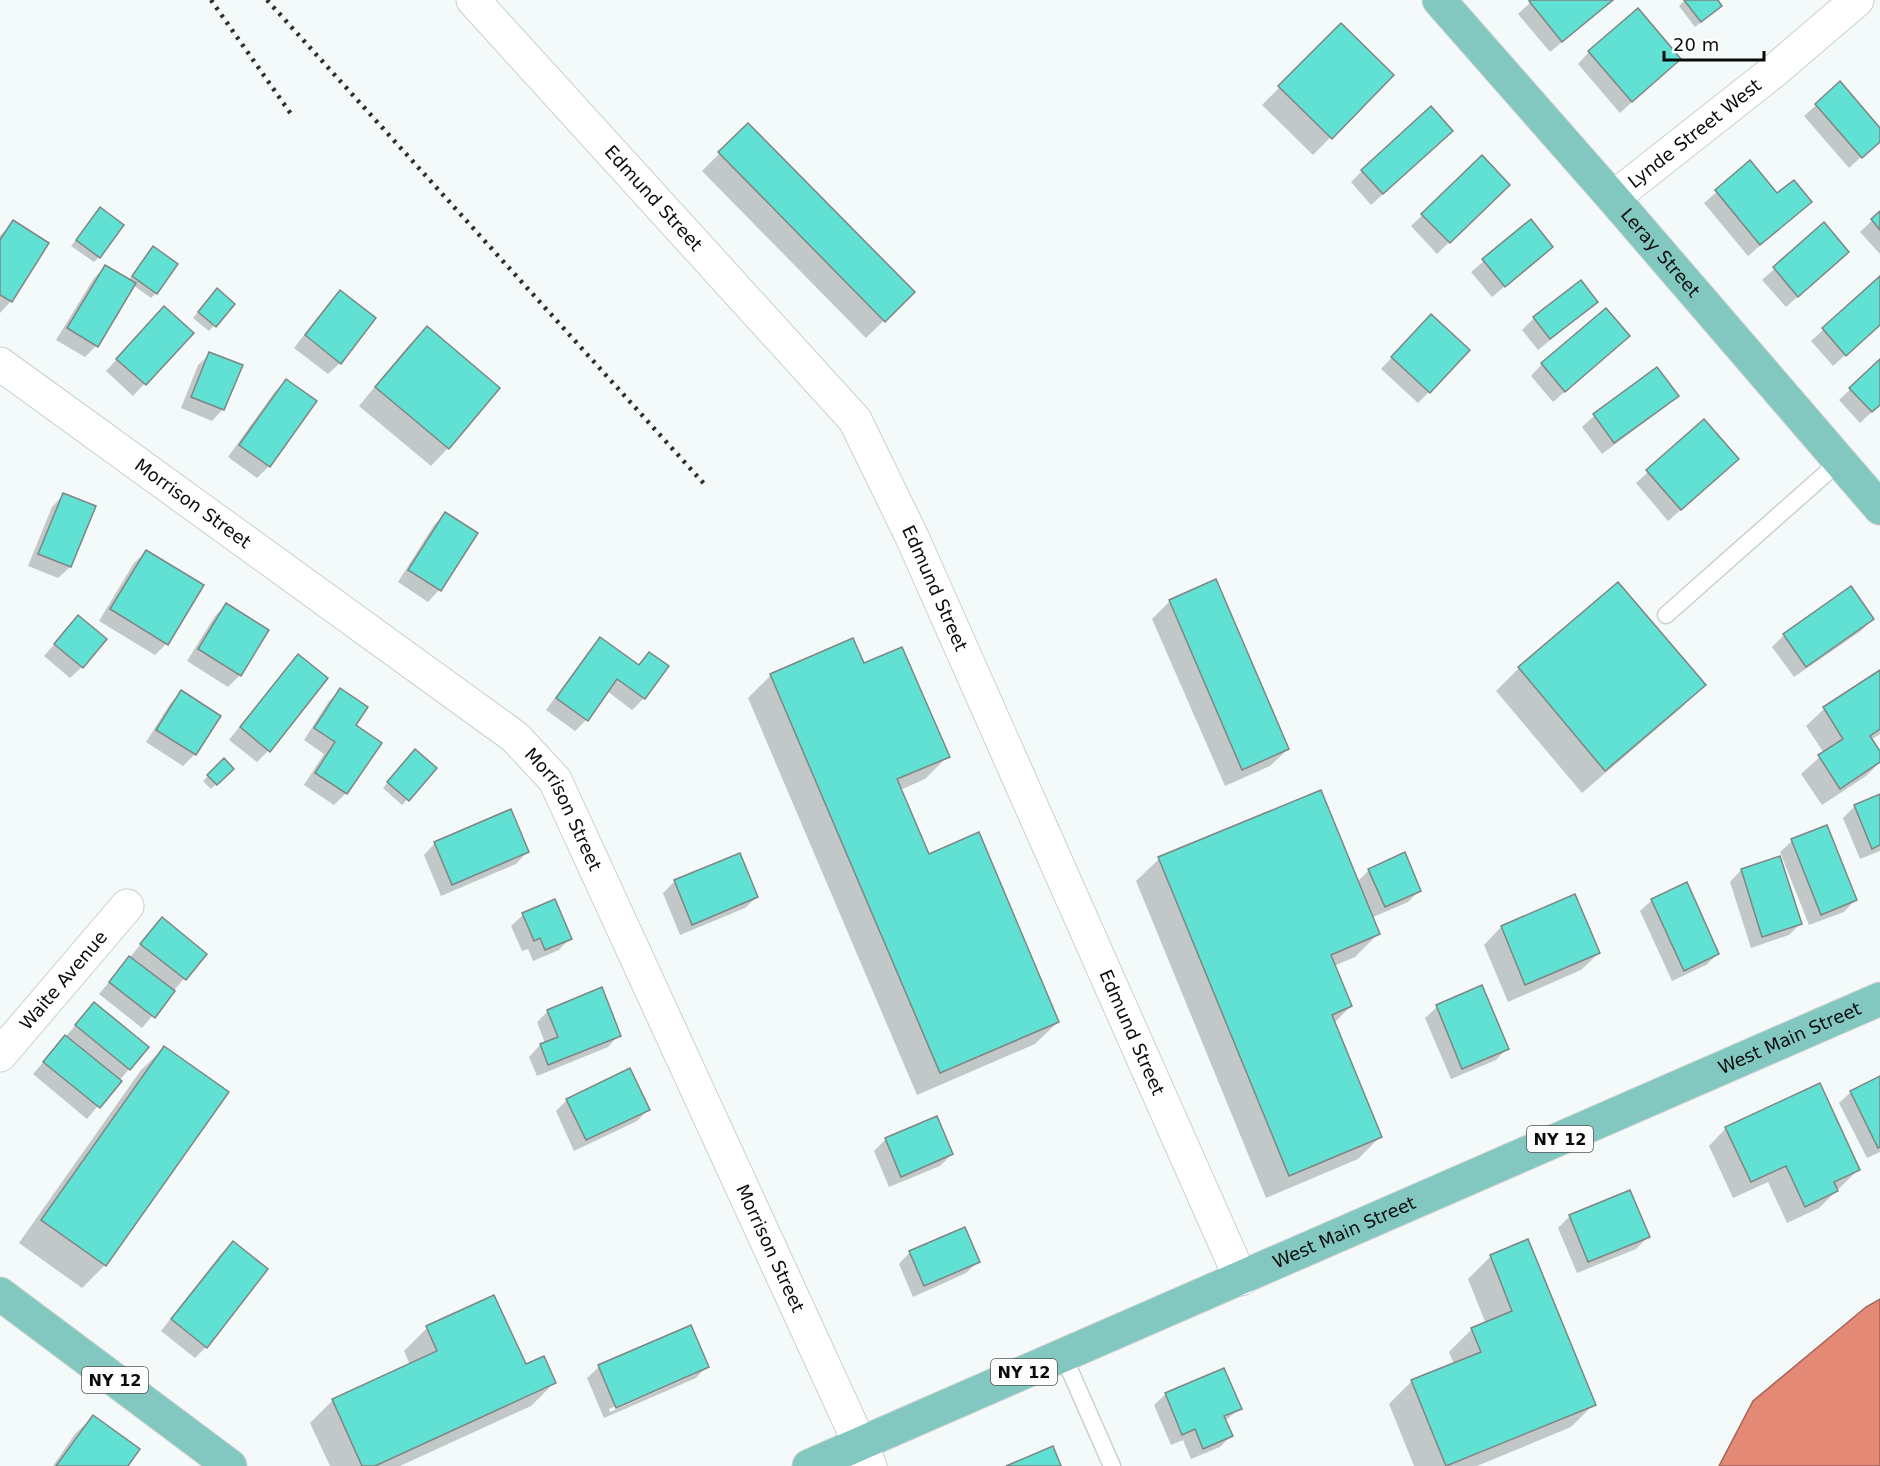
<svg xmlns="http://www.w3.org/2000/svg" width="1880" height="1466" viewBox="0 0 1880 1466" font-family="'DejaVu Sans',sans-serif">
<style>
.water{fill:#e38975;stroke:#a26456;stroke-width:1.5}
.shadow{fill:#0003;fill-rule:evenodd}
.building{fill:#61e1d3;stroke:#7f8584;stroke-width:1.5}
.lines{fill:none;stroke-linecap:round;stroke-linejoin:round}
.lane-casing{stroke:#c9d0cf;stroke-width:19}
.street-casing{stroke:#c9d0cf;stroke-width:35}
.primary-casing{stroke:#d3d3d3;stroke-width:35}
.lane{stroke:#fff;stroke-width:16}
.street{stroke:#fff;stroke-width:33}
.primary{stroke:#82c8c1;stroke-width:33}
.rail{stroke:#2c2e2e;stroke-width:4.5;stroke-dasharray:3 6;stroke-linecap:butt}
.labels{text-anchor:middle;stroke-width:5;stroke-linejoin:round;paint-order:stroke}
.shield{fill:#fff;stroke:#545555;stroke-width:1.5}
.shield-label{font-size:16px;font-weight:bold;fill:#0a0c0c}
.street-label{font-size:18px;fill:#0a0c0c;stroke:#fff}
</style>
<rect width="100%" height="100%" fill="#f3faf9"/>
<polygon class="water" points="1880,1299 1880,1466 1719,1466 1753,1401 1866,1307"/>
<g class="shadow">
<polygon points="1533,0 1613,0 1550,52 1518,14"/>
<polygon points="1685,0 1716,0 1715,11 1695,27 1679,6"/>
<polygon points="1341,25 1392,75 1313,155 1262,105"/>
<polygon points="1589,52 1679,59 1620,113 1578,64"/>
<polygon points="1840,84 1880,130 1880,140 1849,168 1804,116"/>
<polygon points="748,125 913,292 866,338 702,171"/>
<polygon points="1440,142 1371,205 1351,182 1362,171"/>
<polygon points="1482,158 1508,185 1437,254 1411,226"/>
<polygon points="1750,163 1777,196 1810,202 1748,256 1704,203"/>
<polygon points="100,209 99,257 94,262 71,246"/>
<polygon points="1880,213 1880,254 1860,232"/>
<polygon points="1530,221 1551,247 1492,297 1471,272"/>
<polygon points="13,222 11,301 0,313 0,236"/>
<polygon points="1824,225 1836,263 1786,307 1762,280"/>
<polygon points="153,248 156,293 151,298 133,285 96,346 85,357 56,340 94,278 105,267 128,281"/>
<polygon points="1880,278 1880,324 1833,366 1811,341"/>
<polygon points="1581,282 1596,302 1584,313 1538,350 1522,330 1534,318"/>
<polygon points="340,292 340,363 328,374 294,348 328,304"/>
<polygon points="212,296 233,304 209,331 193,318"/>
<polygon points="153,320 191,333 133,396 106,371"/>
<polygon points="427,328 498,388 448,448 431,466 359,406 409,345"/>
<polygon points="1420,328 1429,392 1418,403 1381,369"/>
<polygon points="1628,336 1553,402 1531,376 1542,364"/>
<polygon points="210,354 223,409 212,421 181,408 198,365"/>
<polygon points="1880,361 1880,404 1860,423 1839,400"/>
<polygon points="1657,369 1677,395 1665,407 1602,454 1582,427 1594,416"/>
<polygon points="286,381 315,402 269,466 257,478 228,457 274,393"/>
<polygon points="1704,421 1726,471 1668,521 1636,483"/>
<polygon points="63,495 94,507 70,567 58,578 28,566 52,507"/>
<polygon points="446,514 476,533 439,590 428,602 398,582 434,525"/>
<polygon points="146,552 166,644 155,655 99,621 134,563"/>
<polygon points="1618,584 1704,685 1681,708 1582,793 1496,691 1519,668"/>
<polygon points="1851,588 1872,619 1861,631 1794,677 1772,647 1784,635"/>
<polygon points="1170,601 1288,749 1270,766 1225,786 1152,619"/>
<polygon points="226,605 240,675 228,687 187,661 215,616"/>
<polygon points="78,617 82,667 70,678 44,656"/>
<polygon points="600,639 637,665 649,654 667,667 644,698 632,710 607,691 586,720 575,731 546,710 589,651"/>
<polygon points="298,656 268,751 257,762 229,740 287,667"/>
<polygon points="863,665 948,756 925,779 900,790 928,856 1058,1022 1035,1044 917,1095 748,698 771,675"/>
<polygon points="1880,671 1880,734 1871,740 1880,754 1880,762 1866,776 1822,805 1801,774 1824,753 1806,726 1824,709"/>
<polygon points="341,690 354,726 380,743 346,793 334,805 304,785 324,754 304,740 329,701"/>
<polygon points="181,692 219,716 195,754 183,766 146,742 170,704"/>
<polygon points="409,757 435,768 402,805 383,788"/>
<polygon points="224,760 232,769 211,789 203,781"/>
<polygon points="1880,796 1880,851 1860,859 1843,818 1855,806"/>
<polygon points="1792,841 1855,900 1844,912 1809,925 1780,852"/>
<polygon points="435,843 527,852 516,864 441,896 424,855"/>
<polygon points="739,855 757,897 745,908 680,935 663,893 674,882"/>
<polygon points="1159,859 1357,882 1369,870 1420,890 1408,902 1371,918 1378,934 1355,957 1334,966 1351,1006 1334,1023 1381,1136 1358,1159 1266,1198 1136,881"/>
<polygon points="1741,870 1800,924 1789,935 1751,948 1730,882"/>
<polygon points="1575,896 1599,953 1581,970 1508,1002 1484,945 1501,927"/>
<polygon points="1652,900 1718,954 1706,965 1672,981 1640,911"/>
<polygon points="554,901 570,938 559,950 533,961 528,949 522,951 511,926 523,915"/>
<polygon points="162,919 205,954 142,1028 99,994"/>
<polygon points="94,1004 129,1069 87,1119 33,1074"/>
<polygon points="1437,1007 1507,1048 1496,1060 1451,1079 1425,1018"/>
<polygon points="548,1011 619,1035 608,1047 537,1076 529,1057 540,1045 545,1043 537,1022"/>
<polygon points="164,1048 227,1092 105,1265 82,1288 19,1243 141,1070"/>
<polygon points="1880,1077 1880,1152 1867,1158 1839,1103 1851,1092"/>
<polygon points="567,1100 648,1110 637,1121 574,1151 556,1111"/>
<polygon points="1726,1128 1858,1170 1819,1208 1787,1223 1768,1182 1733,1198 1709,1146"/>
<polygon points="886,1139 952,1154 940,1166 889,1187 874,1151"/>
<polygon points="1570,1216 1648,1237 1636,1249 1577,1273 1558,1228"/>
<polygon points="233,1243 206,1347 195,1358 161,1331 221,1254"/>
<polygon points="910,1252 978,1262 966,1273 913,1297 899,1264"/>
<polygon points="1491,1256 1594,1404 1571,1427 1477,1466 1414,1466 1389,1404 1412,1381 1454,1364 1449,1352 1472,1329 1486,1324 1468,1279"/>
<path d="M690,1327L707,1366L696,1378L604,1418L587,1378L599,1367ZM696,1371V1374L610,1412L609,1409Z"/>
<polygon points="427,1328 525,1366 554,1383 531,1406 400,1466 330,1466 310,1423 333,1400 410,1365 404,1351"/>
<polygon points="1166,1394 1240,1408 1225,1421 1231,1436 1220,1447 1191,1459 1183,1440 1171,1445 1154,1405"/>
<polygon points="93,1417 126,1466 53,1466 75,1434"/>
</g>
<g class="building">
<polygon points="1531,0 1613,0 1562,42 1529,1"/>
<polygon points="1684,0 1718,0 1722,6 1701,22"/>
<polygon points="1638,8 1681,59 1632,102 1588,51"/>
<polygon points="1341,23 1394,75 1332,139 1278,86"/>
<polygon points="1840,81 1880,128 1880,142 1862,158 1815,104"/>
<polygon points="1431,106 1453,131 1383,194 1361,170"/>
<polygon points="748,123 915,292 885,322 718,152"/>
<polygon points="1482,155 1510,185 1450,243 1421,214"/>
<polygon points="1750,160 1777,193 1794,180 1812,202 1760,245 1715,190"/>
<polygon points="100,207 124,225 100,258 76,240"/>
<polygon points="1880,211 1880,230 1871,219"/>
<polygon points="1531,219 1553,247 1505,287 1482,259"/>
<polygon points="13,220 49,243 12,302 0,295 0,240"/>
<polygon points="1824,222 1849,252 1798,297 1773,267"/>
<polygon points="153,246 178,264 157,294 132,276"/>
<polygon points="105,265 136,283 98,347 67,328"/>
<polygon points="1880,276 1880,325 1846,356 1822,328"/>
<polygon points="1581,280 1598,302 1550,339 1533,317"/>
<polygon points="217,288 235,304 216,327 198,312"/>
<polygon points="340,290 376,318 341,364 305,335"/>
<polygon points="164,306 194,333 146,385 116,359"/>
<polygon points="1606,308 1630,336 1565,392 1541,363"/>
<polygon points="1431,314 1470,350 1430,393 1391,357"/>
<polygon points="427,326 500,388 449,449 375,387"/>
<polygon points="209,352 243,365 224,410 191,397"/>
<polygon points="1880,359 1880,405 1872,412 1849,388"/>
<polygon points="1657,367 1679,396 1614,443 1593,414"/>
<polygon points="286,379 317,401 270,467 239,445"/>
<polygon points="1704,419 1739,459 1681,510 1646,470"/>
<polygon points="63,493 96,506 71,567 38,554"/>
<polygon points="445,512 478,533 441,591 408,570"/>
<polygon points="146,550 204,585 168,645 110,609"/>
<polygon points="1216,579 1289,749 1242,770 1169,600"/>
<polygon points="1618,582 1706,685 1605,771 1518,667"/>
<polygon points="1851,586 1874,619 1806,667 1783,634"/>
<polygon points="226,603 269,630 241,676 198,649"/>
<polygon points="78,615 107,639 83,668 54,644"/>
<polygon points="600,637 639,665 649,652 669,666 645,699 617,679 588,721 556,698"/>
<polygon points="853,638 864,663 902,647 950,757 897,779 929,854 979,832 1059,1022 940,1073 770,674"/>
<polygon points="298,654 328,678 270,752 240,727"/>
<polygon points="1880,670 1880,729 1870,736 1880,751 1880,762 1840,789 1818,755 1843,739 1823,707"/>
<polygon points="340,688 368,707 356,725 382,743 347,794 315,773 335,742 314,728"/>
<polygon points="181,690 221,716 196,755 156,730"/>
<polygon points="415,749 437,768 409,801 387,782"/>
<polygon points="224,758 234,769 217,785 207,775"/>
<polygon points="1321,790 1380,934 1331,955 1352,1006 1332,1015 1382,1137 1289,1176 1158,857"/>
<polygon points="1880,794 1880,845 1872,849 1854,805"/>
<polygon points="511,809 529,852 452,885 434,842"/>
<polygon points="1827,825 1857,900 1821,915 1791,839"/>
<polygon points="1405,852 1421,891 1385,907 1368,869"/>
<polygon points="740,853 758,897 692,925 674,880"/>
<polygon points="1780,856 1802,924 1762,937 1741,869"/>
<polygon points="1687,882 1719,954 1684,971 1651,899"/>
<polygon points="1575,894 1600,953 1525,985 1501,926"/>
<polygon points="555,899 572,939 545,950 540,938 534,941 522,913"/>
<polygon points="162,917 207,954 186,980 140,944"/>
<polygon points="129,956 175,991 155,1018 109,982"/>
<polygon points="1482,985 1509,1049 1462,1069 1436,1005"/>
<polygon points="602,987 621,1036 548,1065 540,1044 558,1037 547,1010"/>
<polygon points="94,1002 149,1047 130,1070 75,1025"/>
<polygon points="65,1035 122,1081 100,1108 43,1062"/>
<polygon points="164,1046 229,1092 106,1266 41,1220"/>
<polygon points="630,1068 650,1110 586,1140 566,1099"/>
<polygon points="1880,1076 1880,1147 1878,1148 1850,1091"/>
<polygon points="1820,1083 1860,1170 1834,1182 1838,1191 1805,1207 1786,1166 1751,1182 1725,1127"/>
<polygon points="937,1116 953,1154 901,1177 885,1138"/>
<polygon points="1630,1190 1650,1237 1588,1262 1569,1215"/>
<polygon points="965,1227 980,1262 924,1286 909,1251"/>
<polygon points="1528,1239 1596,1405 1446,1466 1411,1380 1481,1352 1471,1328 1512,1311 1490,1255"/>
<polygon points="233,1241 268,1269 207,1348 171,1319"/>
<polygon points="494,1295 526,1364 544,1356 556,1383 375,1466 362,1466 332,1399 437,1351 426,1326"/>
<polygon points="691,1325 709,1367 616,1408 598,1365"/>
<polygon points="1224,1368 1242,1409 1224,1416 1233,1436 1203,1449 1195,1429 1182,1435 1165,1393"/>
<polygon points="93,1415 140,1449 128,1466 56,1466"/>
<polygon points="1053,1446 1061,1466 1006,1466"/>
</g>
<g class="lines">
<defs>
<g id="lane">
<polyline points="1666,615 1840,461"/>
<polyline points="1063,1355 1112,1466"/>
</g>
<g id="street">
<path id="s1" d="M473,0L855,420L912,537L1241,1279"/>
<path id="s2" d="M1613,198L1774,71L1857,0"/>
<path id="s3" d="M0,364L515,737L555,780L870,1466"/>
<path id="s4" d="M0,1055L127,906"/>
</g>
<g id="primary">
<path id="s5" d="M1439,0L1613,198L1880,508"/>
<polyline points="0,1294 230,1466"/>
<path id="s6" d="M809,1466L1880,999"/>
</g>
</defs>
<use href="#lane" class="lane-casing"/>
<use href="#street" class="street-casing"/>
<use href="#primary" class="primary-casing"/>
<use href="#lane" class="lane"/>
<use href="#street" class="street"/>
<use href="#primary" class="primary"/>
<g class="rail">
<polyline points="211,0 291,114"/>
<polyline points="267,0 707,487"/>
</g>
</g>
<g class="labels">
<g class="shield">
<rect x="1527" y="1126" width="66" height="26" rx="4.5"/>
<rect x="991" y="1359" width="66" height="26" rx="4.5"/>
<rect x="82" y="1367" width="66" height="26" rx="4.5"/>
</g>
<g class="shield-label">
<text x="1560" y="1145">NY 12</text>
<text x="1024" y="1378">NY 12</text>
<text x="115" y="1386">NY 12</text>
</g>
<g class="street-label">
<text dy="6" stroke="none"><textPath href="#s2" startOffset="104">Lynde Street West</textPath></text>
<text dy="6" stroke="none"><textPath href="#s1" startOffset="268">Edmund Street</textPath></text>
<text dy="6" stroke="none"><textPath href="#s5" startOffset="336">Leray Street</textPath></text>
<text dy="6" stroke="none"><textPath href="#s3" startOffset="238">Morrison Street</textPath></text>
<text dy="6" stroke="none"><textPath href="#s1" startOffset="754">Edmund Street</textPath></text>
<text dy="6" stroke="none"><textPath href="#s3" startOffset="724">Morrison Street</textPath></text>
<text dy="6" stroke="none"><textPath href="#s4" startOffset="98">Waite Avenue</textPath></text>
<text dy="6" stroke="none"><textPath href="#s1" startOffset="1240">Edmund Street</textPath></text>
<text dy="6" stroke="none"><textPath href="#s6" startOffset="1070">West Main Street</textPath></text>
<text dy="6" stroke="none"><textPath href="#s6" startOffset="584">West Main Street</textPath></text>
<text dy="6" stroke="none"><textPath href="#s3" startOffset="1210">Morrison Street</textPath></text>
</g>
</g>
<path d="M1664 51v9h100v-9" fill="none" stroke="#0a0c0c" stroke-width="3"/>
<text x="1673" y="51" font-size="18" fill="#0a0c0c" stroke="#ffffff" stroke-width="4.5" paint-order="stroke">20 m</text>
</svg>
